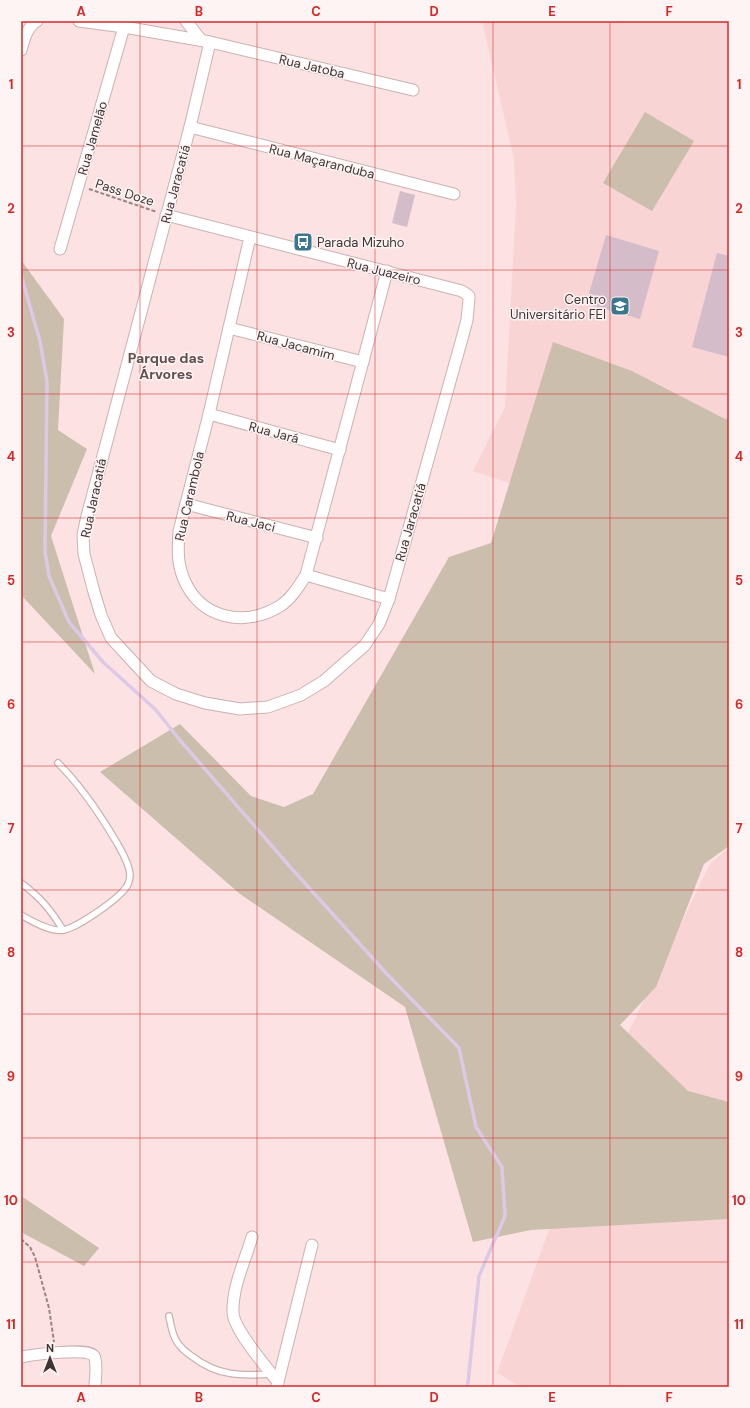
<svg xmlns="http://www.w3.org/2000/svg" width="750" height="1408" viewBox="0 0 750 1408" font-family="'DM Sans',sans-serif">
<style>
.built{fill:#f8d4d5}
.green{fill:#cbbeac}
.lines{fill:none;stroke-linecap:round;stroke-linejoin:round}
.stream{stroke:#ddc9e6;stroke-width:3.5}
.building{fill:#d4bdc8}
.service-casing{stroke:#cbb1b2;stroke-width:8}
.minor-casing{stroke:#cbb1b2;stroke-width:13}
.path{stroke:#978586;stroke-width:2;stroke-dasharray:4 2;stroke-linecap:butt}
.service{stroke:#fff;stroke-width:5.5}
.minor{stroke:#fff;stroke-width:11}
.grid{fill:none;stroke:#d62828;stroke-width:1;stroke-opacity:0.55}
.labels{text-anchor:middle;stroke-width:3;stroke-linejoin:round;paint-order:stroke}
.street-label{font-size:13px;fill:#3f3535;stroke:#fff4f4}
.poi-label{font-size:13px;fill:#3f3535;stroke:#fff4f4;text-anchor:start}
.neighbourhood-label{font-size:14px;font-weight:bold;fill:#634d4e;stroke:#fff4f4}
.neatline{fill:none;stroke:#d62828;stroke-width:1.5}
.grid-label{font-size:13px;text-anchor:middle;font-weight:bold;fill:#d62828}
</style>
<rect width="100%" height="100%" fill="#fde2e3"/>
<g class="built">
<polygon points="482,21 729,21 729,557 473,471 505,407 516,206 514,159"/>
<polygon points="729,847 729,1387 521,1387 497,1373 597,1097 710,864"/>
</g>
<g class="green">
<polygon points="645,112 694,141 652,211 603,183"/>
<polygon points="21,260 64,319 58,430 87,449 51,536 95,674 21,595"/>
<polygon points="553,342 632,371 725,419 729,418 729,846 704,864 656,987 620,1025 688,1091 729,1102 729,1219 531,1230 473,1242 405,1007 240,894 100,772 180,724 251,796 284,807 313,794 449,557 491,543"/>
<polygon points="21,1196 99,1248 84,1266 21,1232"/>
</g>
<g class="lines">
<polyline class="stream" points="21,275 40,341 47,382 45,552 49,576 69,622 103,662 156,710 178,738 292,869 387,974 459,1048 476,1127 502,1167 505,1216 479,1276 468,1383 466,1387"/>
</g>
<g class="building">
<polygon points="400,191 415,195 407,227 392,223"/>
<polygon points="606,235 659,251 640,319 586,304"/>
<polygon points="717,253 729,256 729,357 692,347"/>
</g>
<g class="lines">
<defs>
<g id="service">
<path d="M21,883C40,897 51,910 63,930"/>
<path d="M21,915C32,921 50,932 63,930C77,928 115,901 124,890C128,886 130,880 130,874C129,863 122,852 117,843C100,814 82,787 58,763"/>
<path d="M169,1316C171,1326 173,1339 181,1347C184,1351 189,1354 193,1357C217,1376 242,1376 271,1374"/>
</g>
<g id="minor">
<polyline points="79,21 124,27 210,42 413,90"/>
<polyline points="186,21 201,40"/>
<path d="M21,50C24,39 27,27 37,21"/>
<polyline points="190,127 454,194"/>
<polyline points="166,215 462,291 469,296 469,299 467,320 463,335 389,599 379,624 365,645 324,681 301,695 268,707 240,709 205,703 176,694 151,681 111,638 101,615 94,592 84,554 83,535 86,520 190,127 210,42"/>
<path d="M250,237L209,414L179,531C178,547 177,562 183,577C199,619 244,628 280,606C291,599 299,586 306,575L387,271"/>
<polyline points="60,249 124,27"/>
<polyline points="229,328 363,362"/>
<polyline points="209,414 340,450"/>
<polyline points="186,504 317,538"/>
<polyline points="306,575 389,599"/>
<path d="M252,1237C245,1261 232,1287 233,1313C234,1330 267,1368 278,1382"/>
<path d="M21,1357C32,1355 89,1347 94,1356C98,1364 95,1378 95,1387"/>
<polyline points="277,1386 312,1245"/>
</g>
</defs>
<use href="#service" class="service-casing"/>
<use href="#minor" class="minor-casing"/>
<g class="path">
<polyline points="89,189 157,212"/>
<polyline points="21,1239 30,1247 35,1257 49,1308 54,1342"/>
</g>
<use href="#service" class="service"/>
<use href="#minor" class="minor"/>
</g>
<path class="grid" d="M140,21V1387M257,21V1387M375,21V1387M493,21V1387M610,21V1387M21,146H729M21,270H729M21,394H729M21,518H729M21,642H729M21,766H729M21,890H729M21,1014H729M21,1138H729M21,1262H729"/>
<defs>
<symbol id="bus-square" viewBox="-11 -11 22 22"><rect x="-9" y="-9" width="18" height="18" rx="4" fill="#3a778e" stroke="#fff4f4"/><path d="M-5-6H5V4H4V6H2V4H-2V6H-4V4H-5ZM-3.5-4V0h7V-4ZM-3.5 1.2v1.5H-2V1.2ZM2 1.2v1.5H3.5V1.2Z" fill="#fff"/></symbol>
<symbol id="university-square" viewBox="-11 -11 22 22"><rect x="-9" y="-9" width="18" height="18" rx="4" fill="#3a778e" stroke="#fff4f4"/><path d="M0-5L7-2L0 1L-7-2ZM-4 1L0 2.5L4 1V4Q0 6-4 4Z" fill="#fff"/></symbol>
</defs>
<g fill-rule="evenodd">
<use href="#bus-square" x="292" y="231" width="22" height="22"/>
<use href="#university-square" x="609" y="295" width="22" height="22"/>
</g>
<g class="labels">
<g class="street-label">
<text transform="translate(312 66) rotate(13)" y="5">Rua Jatoba</text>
<text transform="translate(92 138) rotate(-74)" y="5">Rua Jamelão</text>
<text transform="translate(322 161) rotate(14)" y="5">Rua Maçaranduba</text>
<text transform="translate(175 184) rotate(-75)" y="5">Rua Jaracatiá</text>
<text transform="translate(125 192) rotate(18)" y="5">Pass Doze</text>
<text transform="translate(384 271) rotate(14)" y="5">Rua Juazeiro</text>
<text transform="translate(296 345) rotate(15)" y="5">Rua Jacamim</text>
<text transform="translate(274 432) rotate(15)" y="5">Rua Jará</text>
<text transform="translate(189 496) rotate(-77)" y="5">Rua Carambola</text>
<text transform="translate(93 498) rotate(-78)" y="5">Rua Jaracatiá</text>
<text transform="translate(251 521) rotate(14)" y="5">Rua Jaci</text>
<text transform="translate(410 522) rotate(-74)" y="5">Rua Jaracatiá</text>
</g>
<g class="poi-label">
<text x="317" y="247">Parada Mizuho</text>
<text x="606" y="304" text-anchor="end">Centro<tspan x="606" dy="15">Universitário FEI</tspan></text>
</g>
<g class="neighbourhood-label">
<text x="166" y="363">Parque das<tspan x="166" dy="16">Árvores</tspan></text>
</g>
</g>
<rect width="750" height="1408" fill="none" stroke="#fff4f4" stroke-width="44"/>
<g transform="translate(50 1358)" stroke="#fff4f4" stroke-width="3" paint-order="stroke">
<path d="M0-3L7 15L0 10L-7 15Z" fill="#3f3535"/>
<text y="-6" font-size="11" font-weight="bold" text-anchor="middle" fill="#3f3535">N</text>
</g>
<rect x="22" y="22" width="706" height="1364" class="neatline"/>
<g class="grid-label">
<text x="81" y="16">A</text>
<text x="199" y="16">B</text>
<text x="316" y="16">C</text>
<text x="434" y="16">D</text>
<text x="552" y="16">E</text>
<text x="669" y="16">F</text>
<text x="11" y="89">1</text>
<text x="739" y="89">1</text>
<text x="11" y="213">2</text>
<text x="739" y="213">2</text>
<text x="11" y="337">3</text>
<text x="739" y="337">3</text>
<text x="11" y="461">4</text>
<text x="739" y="461">4</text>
<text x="11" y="585">5</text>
<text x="739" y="585">5</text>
<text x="11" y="709">6</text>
<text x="739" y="709">6</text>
<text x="11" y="833">7</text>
<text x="739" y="833">7</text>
<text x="11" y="957">8</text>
<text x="739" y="957">8</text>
<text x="11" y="1081">9</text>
<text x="739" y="1081">9</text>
<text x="11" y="1205">10</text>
<text x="739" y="1205">10</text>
<text x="11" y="1329">11</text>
<text x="739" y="1329">11</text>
<text x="81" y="1402">A</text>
<text x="199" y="1402">B</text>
<text x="316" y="1402">C</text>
<text x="434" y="1402">D</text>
<text x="552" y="1402">E</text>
<text x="669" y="1402">F</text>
</g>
</svg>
